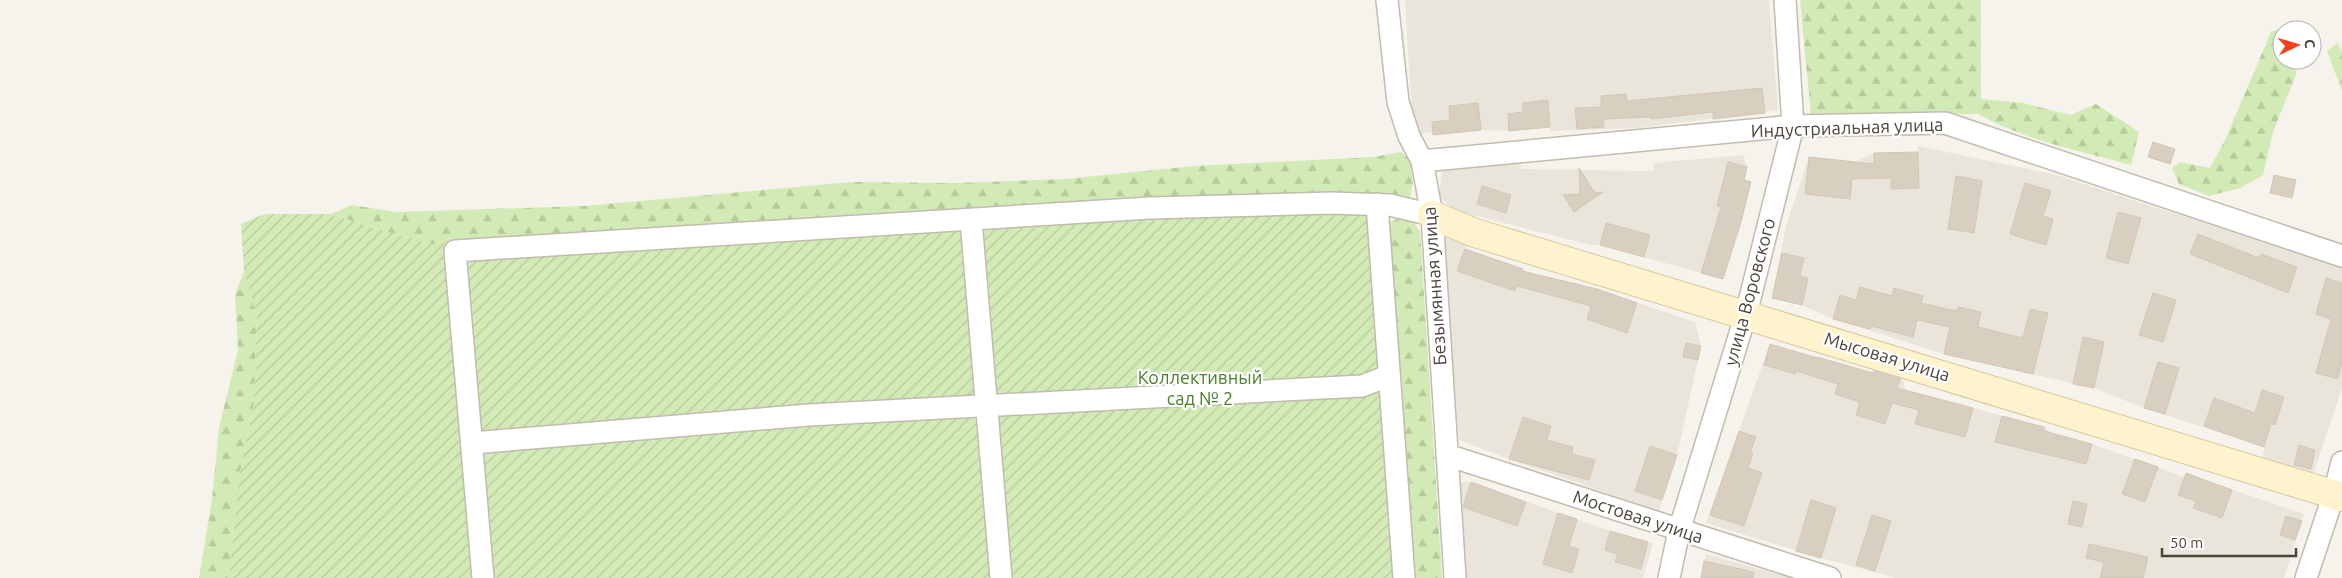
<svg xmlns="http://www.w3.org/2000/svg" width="2342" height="578" viewBox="0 0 2342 578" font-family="Ubuntu,sans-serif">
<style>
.residential{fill:#eae5da}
.forest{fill:url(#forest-firs)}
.garden{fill:url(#garden-furrows)}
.building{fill:#d8cfc1;stroke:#d3c7b4}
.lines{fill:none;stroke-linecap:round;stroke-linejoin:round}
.street-casing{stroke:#c2bbae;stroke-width:24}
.secondary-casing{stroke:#d6c79b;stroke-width:30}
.street{stroke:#fff;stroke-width:21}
.secondary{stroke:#fff3cd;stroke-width:28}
.labels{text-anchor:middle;stroke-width:4.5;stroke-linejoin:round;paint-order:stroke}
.street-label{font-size:18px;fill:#4b4439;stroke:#fff}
.park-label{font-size:18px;fill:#4a7f2a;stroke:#fff}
</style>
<defs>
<pattern id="forest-firs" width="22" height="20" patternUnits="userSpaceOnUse" patternTransform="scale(1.25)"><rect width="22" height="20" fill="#d2eab5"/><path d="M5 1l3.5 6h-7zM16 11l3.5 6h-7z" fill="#b6ca9c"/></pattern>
<pattern id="garden-furrows" width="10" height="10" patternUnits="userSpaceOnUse" patternTransform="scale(1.25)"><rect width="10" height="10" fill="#d2eab5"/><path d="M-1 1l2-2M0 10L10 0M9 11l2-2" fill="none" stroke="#b6ca9c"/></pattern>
</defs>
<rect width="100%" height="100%" fill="#f6f3ec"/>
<g class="residential">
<polygon points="1405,0 1769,0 1778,110 1638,128 1551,131 1550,127 1509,131 1481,130 1433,135 1433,132 1413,135"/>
<polygon points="1918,146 2057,175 2157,208 2342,264 2342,389 2312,477 2263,461 2264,447 2144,408 2094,388 1944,354 1833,319 1802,305 1772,298 1786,226 1809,157 1854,162 1874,153 1918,152"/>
<polygon points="1743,155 1747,167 1744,180 1751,182 1723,279 1600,245 1591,245 1454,210 1439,196 1443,165 1520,161 1521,169 1653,171 1654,163"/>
<polygon points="1442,237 1468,241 1466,249 1530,273 1597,289 1695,322 1701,346 1677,455 1659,511 1509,459 1459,440"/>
<polygon points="1770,344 1873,373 1875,367 1901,376 1906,390 2044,427 2052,433 2092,444 2184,477 2186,474 2304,514 2284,578 1897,578 1821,558 1706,523"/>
<polygon points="1460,482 1471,482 1610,531 1653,543 1643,578 1465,578"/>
<polygon points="1706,554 1792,578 1701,578"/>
</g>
<g class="forest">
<path d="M1800,0H1981V99L2023,103L2070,115L2096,104L2139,132L2131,165C2080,151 2024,140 1978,114L1811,115Z"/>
<polygon points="2282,28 2283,30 2282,60 2296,60 2296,75 2273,132 2263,175 2240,188 2209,196 2179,184 2172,168 2180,162 2210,168 2226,138 2271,32"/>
<polygon points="2338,43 2342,52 2342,91 2327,51"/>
<polygon points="1401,152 1410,160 1413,183 1410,197 1402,200 432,244 373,228 331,214 351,205 397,212 584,206 852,182 956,183 1065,179 1194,166 1373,157"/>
<polygon points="1397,219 1411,219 1420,231 1442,578 1410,578 1383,226"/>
<polygon points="244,272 257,316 254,404 239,477 229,578 199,578 212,499 219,428 238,350 235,294"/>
</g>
<polygon class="garden" points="1372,195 1410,578 229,578 239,477 254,404 257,316 244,272 241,224 264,214 331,214 373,228 432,244"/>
<g class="building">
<polygon points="1762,88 1765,113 1713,119 1713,112 1651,119 1650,117 1603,119 1604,127 1577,129 1575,108 1601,107 1601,96 1626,94 1627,101"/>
<polygon points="1548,100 1550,127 1509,131 1508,114 1523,112 1523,103"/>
<polygon points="1478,103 1481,130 1433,135 1432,122 1450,120 1449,106"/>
<polygon points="2153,142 2175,149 2170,164 2148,157"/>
<polygon points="1918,152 1919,188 1891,189 1891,178 1852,179 1850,199 1805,194 1809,157 1874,164 1874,153"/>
<polygon points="1728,162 1747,167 1744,180 1751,182 1741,222 1723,279 1701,273 1721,207 1717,206"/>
<polygon points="1579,168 1595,193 1603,192 1574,212 1563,195 1580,194"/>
<polygon points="2274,175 2296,180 2292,198 2270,193"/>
<polygon points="1956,176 1982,181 1974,233 1948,229"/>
<polygon points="2025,183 2051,191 2043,216 2053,219 2046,245 2010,234"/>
<polygon points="1482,186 1511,195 1506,213 1477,204"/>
<polygon points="2118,212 2141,218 2128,264 2106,258"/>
<polygon points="1606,223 1650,235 1644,257 1600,245"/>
<polygon points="2198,234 2259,258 2261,254 2297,267 2288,293 2190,254"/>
<polygon points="1465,249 1523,269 1522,271 1597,289 1637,303 1627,333 1587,319 1591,306 1517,286 1515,291 1457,271"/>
<polygon points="1782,253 1804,258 1800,276 1808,278 1802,305 1772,298"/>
<polygon points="2326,278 2342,283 2342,363 2338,379 2316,373 2331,319 2316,314"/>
<polygon points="1860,287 1892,296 1894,288 1923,296 1921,303 1956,311 1958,307 1981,312 1978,327 2023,338 2030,309 2048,313 2033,374 1944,354 1950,327 1917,320 1913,337 1871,326 1870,329 1833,319 1840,295 1856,300"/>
<polygon points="2153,293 2176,300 2163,342 2139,335"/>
<polygon points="2083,337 2104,342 2094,388 2073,384"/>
<polygon points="1686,343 1701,346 1698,360 1683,357"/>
<polygon points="1770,344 1817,358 1817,357 1873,373 1874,371 1900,379 1897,388 1973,408 1965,437 1915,424 1919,410 1892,403 1885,424 1856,415 1860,402 1835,394 1838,384 1796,371 1795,374 1764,365"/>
<polygon points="2158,362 2179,368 2165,414 2144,408"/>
<polygon points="2262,390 2284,397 2275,425 2271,424 2264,447 2204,426 2214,398 2255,413"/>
<polygon points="2002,416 2044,427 2044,431 2092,444 2086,464 1995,442"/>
<polygon points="1523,417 1551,426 1547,440 1573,447 1572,454 1595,460 1589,480 1509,459"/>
<polygon points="1739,431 1756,437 1750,452 1753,453 1748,468 1762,473 1744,526 1710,515"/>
<polygon points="2299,445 2315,450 2311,469 2294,465"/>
<polygon points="1650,446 1677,455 1662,500 1635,491"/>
<polygon points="2135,459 2158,467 2145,502 2122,494"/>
<polygon points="2186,473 2232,490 2222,518 2193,508 2196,501 2178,495"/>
<polygon points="1471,482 1526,502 1517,526 1463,507"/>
<polygon points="1811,500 1836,508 1821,558 1796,551"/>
<polygon points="2073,501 2087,504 2082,527 2068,524"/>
<polygon points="1558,513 1577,519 1569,546 1579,549 1572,573 1543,564"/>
<polygon points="1872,515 1891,521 1875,571 1856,565"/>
<polygon points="2286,516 2302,521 2295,540 2280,535"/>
<polygon points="1610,531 1648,542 1641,569 1615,562 1618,554 1605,550"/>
<polygon points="2089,544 2148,557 2143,578 2100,578 2104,562 2086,558"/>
<polygon points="1704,561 1754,572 1753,578 1701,578"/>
</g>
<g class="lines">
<defs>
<g id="street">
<polyline points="1387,0 1398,102 1409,136 1422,161 1432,215 1455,578"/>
<polyline points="1422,161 1793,126 1945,123 2342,256"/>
<polyline points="1377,204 1404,578"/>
<polyline points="971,220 1001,578"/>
<polyline points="472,443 809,415 1362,386 1388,376"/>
<polyline points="1447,455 1830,578"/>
<polyline points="483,578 455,251 1150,208 1331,203 1390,205 1432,215"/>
<polyline points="1669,578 1679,531 1746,314 1793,126 1785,0"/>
<polyline points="2306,578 2334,494 2342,462"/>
</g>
<polyline id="secondary" points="1432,215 1475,233 2342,497"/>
</defs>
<use href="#street" class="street-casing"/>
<use href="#secondary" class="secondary-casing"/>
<use href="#street" class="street"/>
<use href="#secondary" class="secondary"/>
</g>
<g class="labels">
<g class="street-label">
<text transform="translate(1847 128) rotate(-2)" y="6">Индустриальная улица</text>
<text transform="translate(1435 286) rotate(-94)" y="6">Безымянная улица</text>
<text transform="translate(1750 292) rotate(-75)" y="6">улица Воровского</text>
<text transform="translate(1887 357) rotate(17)" y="6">Мысовая улица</text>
<text transform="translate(1638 517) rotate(18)" y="6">Мостовая улица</text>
</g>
<g class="park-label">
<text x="1200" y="384">Коллективный<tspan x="1200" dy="21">сад № 2</tspan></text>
</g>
</g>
<g transform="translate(2297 45) rotate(85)"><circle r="24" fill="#ffffff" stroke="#b7b4b0"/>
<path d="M0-4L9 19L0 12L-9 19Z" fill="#fc3f1d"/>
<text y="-8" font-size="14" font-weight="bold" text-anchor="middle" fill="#4b4439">С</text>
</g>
<path d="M2162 548v8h134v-8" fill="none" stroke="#4b4439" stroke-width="2.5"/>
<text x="2170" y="548" font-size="15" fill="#4b4439" stroke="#ffffff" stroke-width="4" paint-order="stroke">50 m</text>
</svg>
